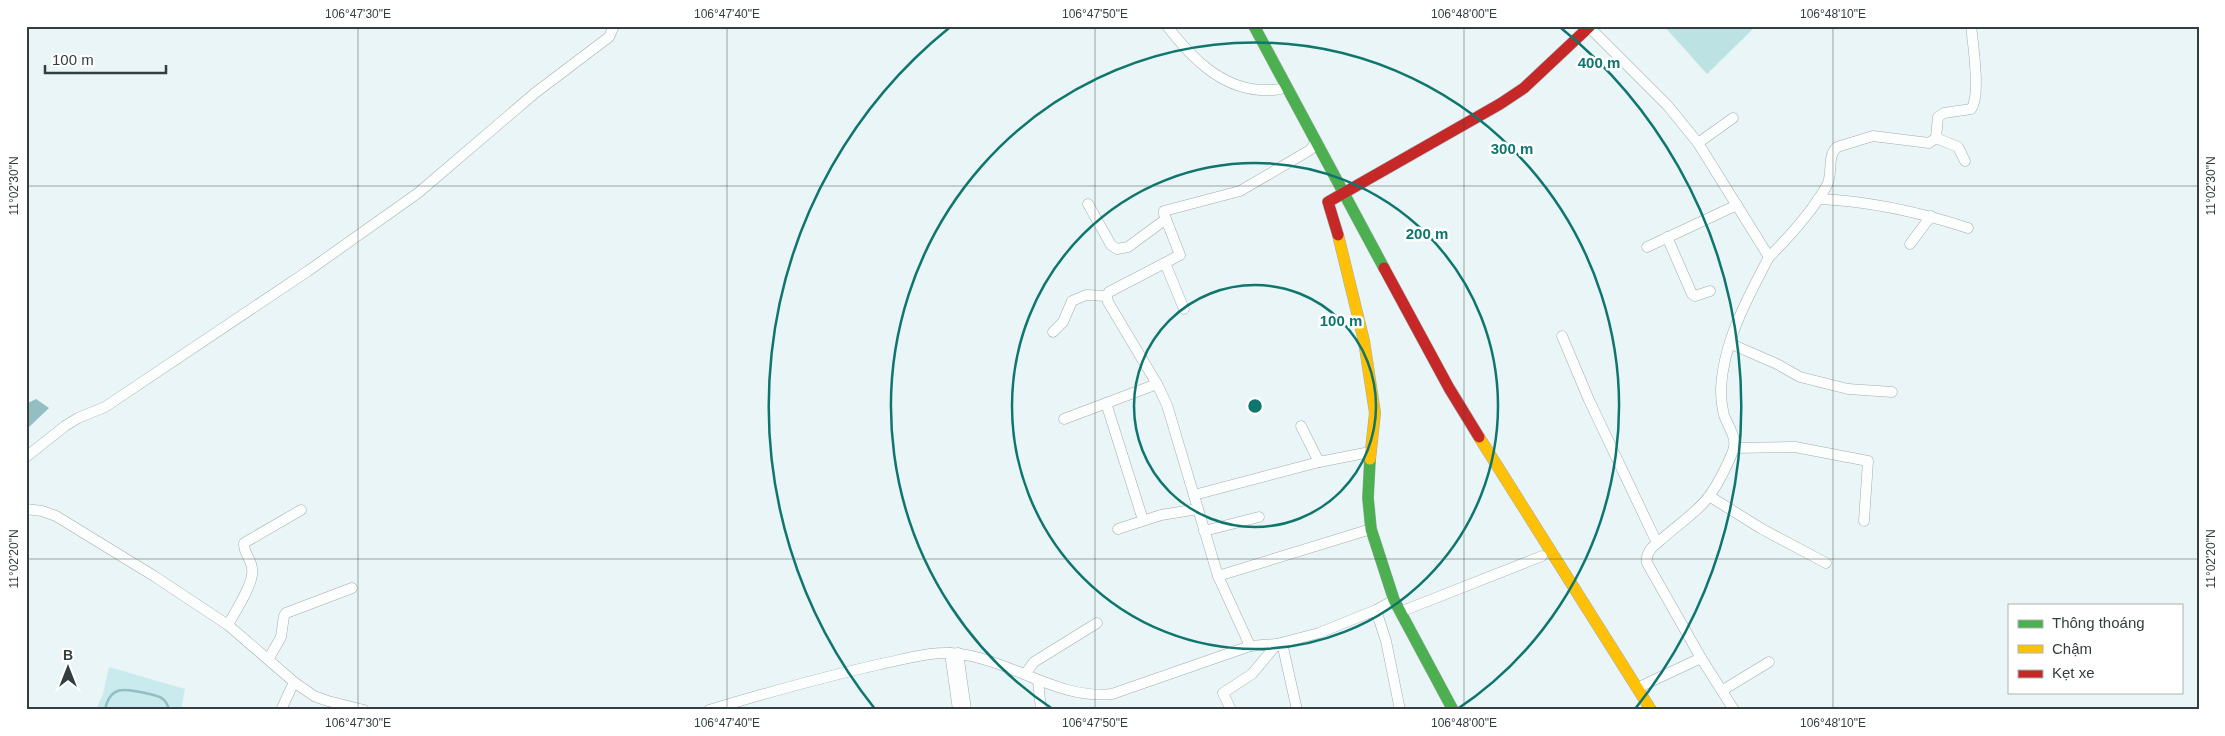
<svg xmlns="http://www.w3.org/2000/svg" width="2225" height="736" viewBox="0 0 2225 736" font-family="Helvetica,sans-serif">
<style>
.green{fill:#caebed}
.forest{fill:#bce2e4}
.water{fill:#93bec2}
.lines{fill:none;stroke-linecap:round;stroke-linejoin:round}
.stream{stroke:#93bec2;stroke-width:2.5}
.street-casing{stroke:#a3acad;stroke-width:11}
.fast-casing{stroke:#a3acad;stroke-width:12}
.slow-casing{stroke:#a3acad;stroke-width:12}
.jam-casing{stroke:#a3acad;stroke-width:12}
.street{stroke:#fcfefe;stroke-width:10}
.fast{stroke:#4caf50;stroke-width:11}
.slow{stroke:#ffc107;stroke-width:11}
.jam{stroke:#c62828;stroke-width:11}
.ticks{fill:none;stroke:#353e3f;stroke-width:1;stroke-opacity:0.45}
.ring{fill:none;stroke:#0f766e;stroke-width:2.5}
.centre{fill:#0f766e;stroke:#fff;stroke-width:2.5}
.ring-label{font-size:15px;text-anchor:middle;font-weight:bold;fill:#0f766e;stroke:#fff;stroke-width:5;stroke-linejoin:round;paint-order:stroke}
.neatline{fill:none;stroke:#353e3f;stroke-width:2}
.ticks-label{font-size:12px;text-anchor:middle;fill:#353e3f}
</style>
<rect width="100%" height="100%" fill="#e9f5f6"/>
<polygon class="green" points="109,667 185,689 181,710 96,710 103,694"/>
<polygon class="forest" points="1664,26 1756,26 1707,74"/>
<polygon class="water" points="36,399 49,408 27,429 26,404"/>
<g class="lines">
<path class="stream" d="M105,710C110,684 127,689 145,693C157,696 166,696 169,710"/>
<defs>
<g id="street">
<path d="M1167,26C1190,56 1219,87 1260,90C1270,90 1277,91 1286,87"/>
<path d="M1588,26L1668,106L1698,143L1769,257C1748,297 1723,342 1721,389C1721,397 1722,407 1724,415C1728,427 1738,438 1733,451C1727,466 1719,482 1710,495C1698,512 1677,525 1662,539C1654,545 1645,552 1647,563L1701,658L1734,710"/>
<polyline points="1936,138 1958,147 1965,161"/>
<polyline points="1698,143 1733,118"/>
<path d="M1818,199C1870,201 1919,212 1968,228"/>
<polyline points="1088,204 1111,245 1117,249 1128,247 1166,219"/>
<polyline points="1667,237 1692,294 1695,296 1710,291"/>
<polyline points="1910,244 1931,216"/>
<polyline points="1647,247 1737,205"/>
<path d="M1769,257C1790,236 1811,213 1826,187C1834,175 1826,157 1837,147L1873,136L1929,143L1936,138L1938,117L1944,113L1971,109C1981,97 1973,44 1971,26"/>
<polyline points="1165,263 1184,309"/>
<polyline points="1053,332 1063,322 1072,301 1086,295 1107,296"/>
<polyline points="1562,336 1589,400 1657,543"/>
<polyline points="1731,344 1777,364 1800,377 1848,389 1892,392"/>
<polyline points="1106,403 1143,520"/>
<polyline points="1064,419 1157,384"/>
<polyline points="1301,426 1319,462"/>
<polyline points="1734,448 1795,447 1868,461 1864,521"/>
<polyline points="26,457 65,426 78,418 105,407 308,271 418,193 535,93 609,37 614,26"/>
<polyline points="1194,495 1319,462 1370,452"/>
<polyline points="1709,496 1762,529 1826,563"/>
<polyline points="26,509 42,511 56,516 154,576 228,625 294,682 314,696 328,701 364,710"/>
<polyline points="1118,529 1161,515 1198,509"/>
<polyline points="1204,531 1259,517"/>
<polyline points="1218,576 1371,529"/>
<polyline points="1376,610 1386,641 1400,710"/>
<polyline points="1400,612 1542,556"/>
<path d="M228,625C235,611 255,583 252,568C251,559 243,552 244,543L301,510"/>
<polyline points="1282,643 1297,710"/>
<polyline points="1250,646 1218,576 1167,405 1157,384 1108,302 1107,296 1109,292 1180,255 1164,214 1164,211 1240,191 1310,150 1316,142"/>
<polyline points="950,653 958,710"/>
<polyline points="958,653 966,710"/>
<polyline points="269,658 281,637 284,616 286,613 352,588"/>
<polyline points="1025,674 1034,662 1097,623"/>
<polyline points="1038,680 1041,710"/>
<polyline points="1637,688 1701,658"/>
<polyline points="1723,690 1769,662"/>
<polyline points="281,710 294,682"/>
<path d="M709,710C766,693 823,677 881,664C906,659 934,650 960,654C1012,661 1059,700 1112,694L1250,646L1277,644L1319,633L1376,610L1394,600"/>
<polyline points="1231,710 1223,693 1252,674 1277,644"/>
</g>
<g id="fast">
<polyline points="1254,26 1384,268"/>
<polyline points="1370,459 1368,498 1371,529 1394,600 1453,710"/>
</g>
<g id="slow">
<polyline points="1338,235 1364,341 1375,413 1370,459"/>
<polyline points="1479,437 1651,710"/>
</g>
<g id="jam">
<polyline points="1338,235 1328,202 1500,104 1524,88 1590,26"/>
<polyline points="1384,268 1449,388 1479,437"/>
</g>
</defs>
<use href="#street" class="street-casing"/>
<use href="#fast" class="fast-casing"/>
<use href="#slow" class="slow-casing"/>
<use href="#jam" class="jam-casing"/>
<use href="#street" class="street"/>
<use href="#fast" class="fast"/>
<use href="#slow" class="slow"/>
<use href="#jam" class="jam"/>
</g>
<path class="ticks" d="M358,26V710M727,26V710M1095,26V710M1464,26V710M1833,26V710M26,186H2199M26,559H2199"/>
<g class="ring">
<circle cx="1255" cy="406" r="121"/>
<circle cx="1255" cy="406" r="243"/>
<path d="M1054 710A364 364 0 1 1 1456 710"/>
<path d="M875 709A486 486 0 0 1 949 28M1561 28A486 486 0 0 1 1635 709"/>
</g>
<circle cx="1255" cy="406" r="8" class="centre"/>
<g class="ring-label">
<text x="1599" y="68">400 m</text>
<text x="1512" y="154">300 m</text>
<text x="1427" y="239">200 m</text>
<text x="1341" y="326">100 m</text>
</g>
<rect width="2225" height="736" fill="none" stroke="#ffffff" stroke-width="55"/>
<rect x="2008" y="604" width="175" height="90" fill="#ffffff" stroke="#aeb2b2"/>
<rect x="2018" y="620" width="25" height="8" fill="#4caf50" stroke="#aeb2b2"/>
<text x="2052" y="628" font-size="15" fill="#353e3f">Thông thoáng</text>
<rect x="2018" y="645" width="25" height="8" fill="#ffc107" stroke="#aeb2b2"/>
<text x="2052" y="654" font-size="15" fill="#353e3f">Chậm</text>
<rect x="2018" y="670" width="25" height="8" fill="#c62828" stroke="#aeb2b2"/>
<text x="2052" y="678" font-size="15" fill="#353e3f">Kẹt xe</text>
<g transform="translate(68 668)" stroke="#ffffff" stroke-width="4" paint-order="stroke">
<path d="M0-4L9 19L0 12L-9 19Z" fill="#353e3f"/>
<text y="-8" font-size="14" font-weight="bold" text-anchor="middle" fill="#353e3f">B</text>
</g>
<path d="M45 65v8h121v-8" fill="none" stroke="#353e3f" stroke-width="2.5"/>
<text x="52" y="65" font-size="15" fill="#353e3f" stroke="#ffffff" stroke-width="4" paint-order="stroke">100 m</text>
<rect x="28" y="28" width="2170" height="680" class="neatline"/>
<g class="ticks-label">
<text x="358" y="18">106°47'30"E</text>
<text x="727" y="18">106°47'40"E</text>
<text x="1095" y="18">106°47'50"E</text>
<text x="1464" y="18">106°48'00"E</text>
<text x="1833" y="18">106°48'10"E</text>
<text transform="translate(14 186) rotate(-90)" y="4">11°02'30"N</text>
<text transform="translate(2211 186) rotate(-90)" y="4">11°02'30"N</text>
<text transform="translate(14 559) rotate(-90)" y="4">11°02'20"N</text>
<text transform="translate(2211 559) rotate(-90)" y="4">11°02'20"N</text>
<text x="358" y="727">106°47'30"E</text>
<text x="727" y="727">106°47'40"E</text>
<text x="1095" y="727">106°47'50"E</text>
<text x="1464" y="727">106°48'00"E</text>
<text x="1833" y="727">106°48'10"E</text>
</g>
</svg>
